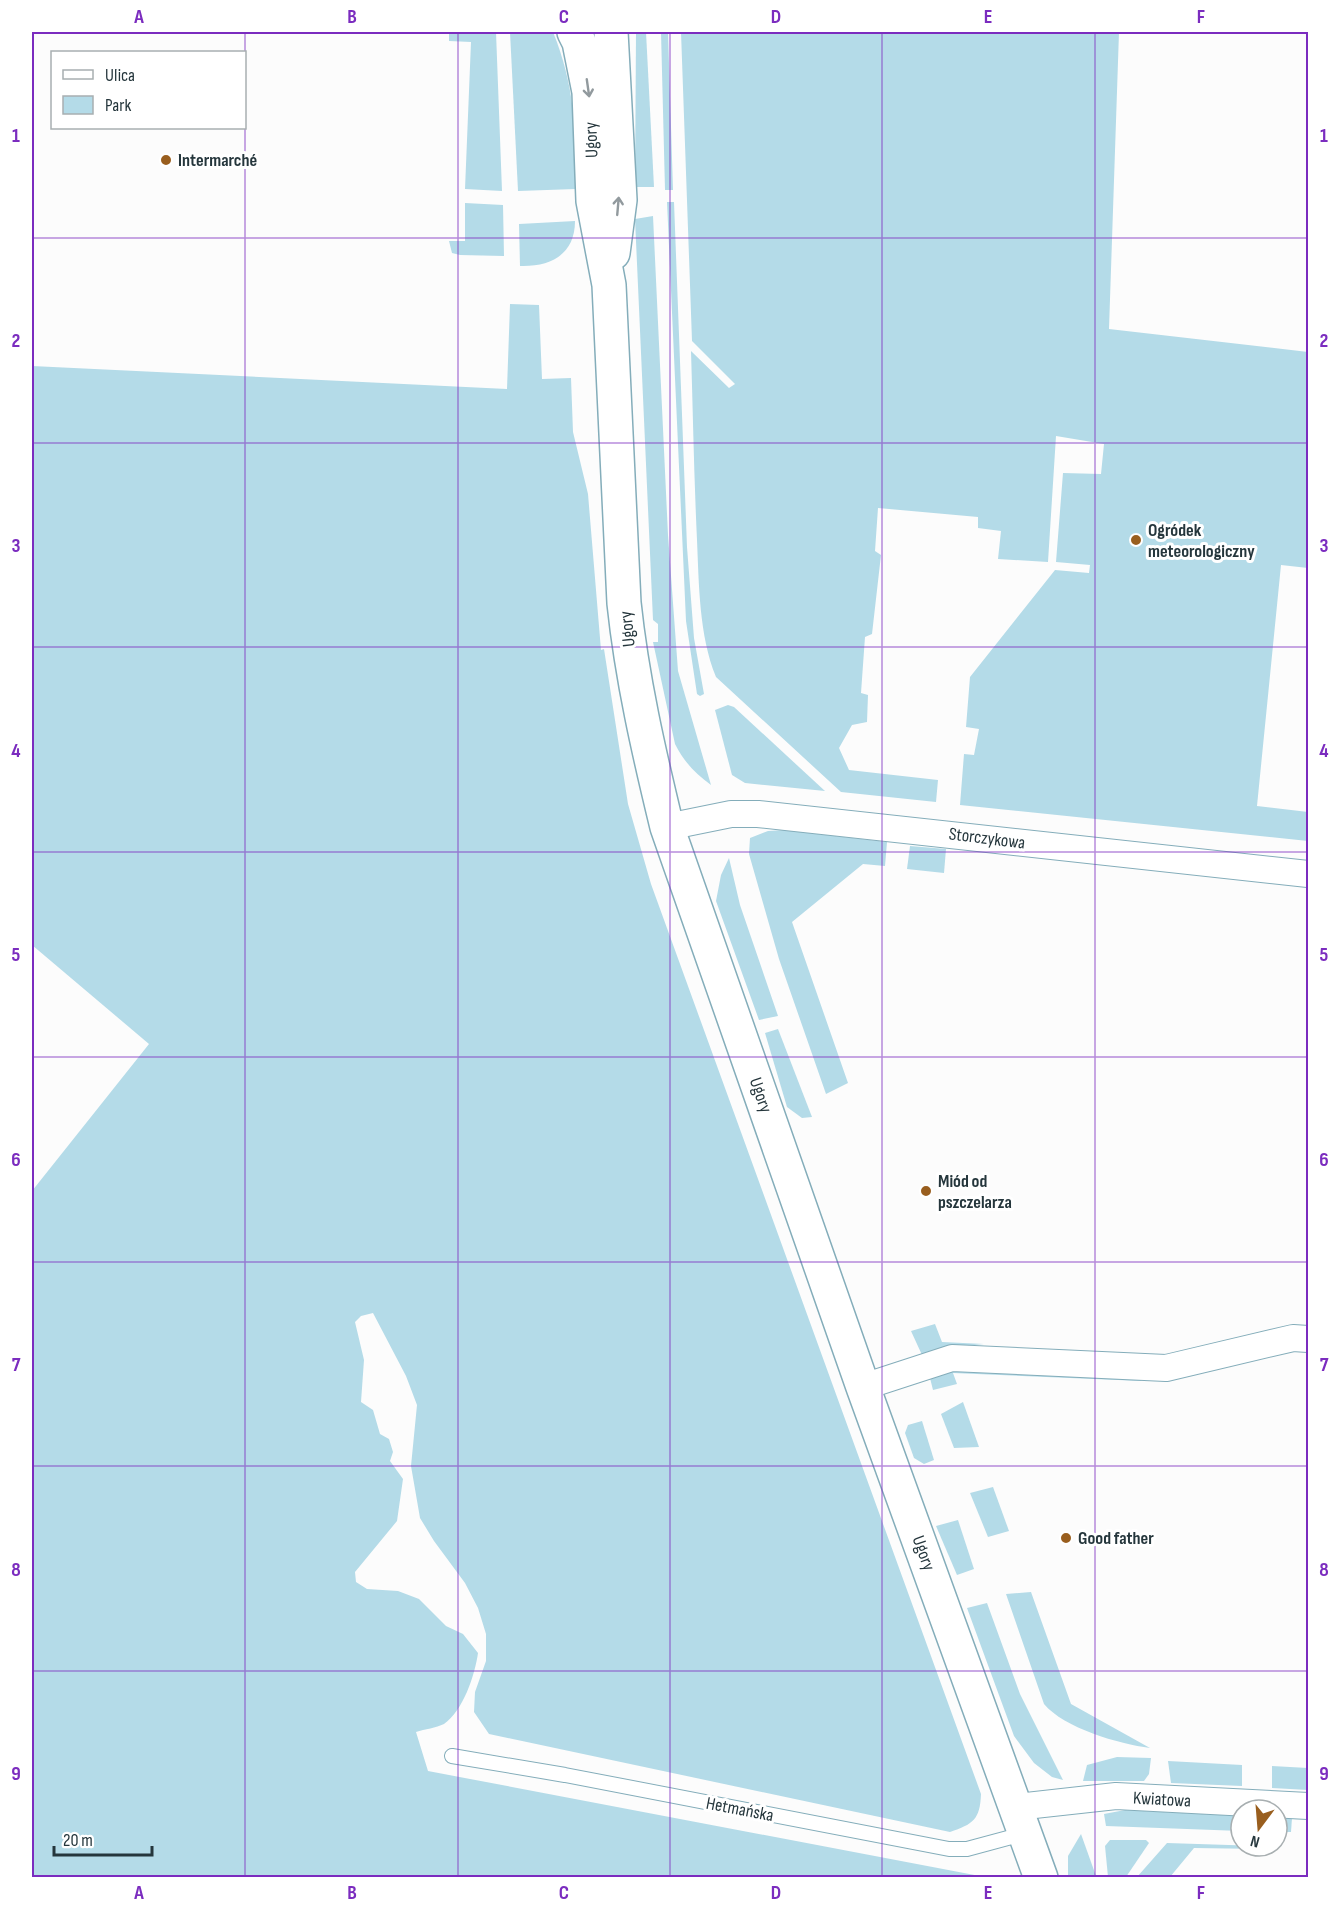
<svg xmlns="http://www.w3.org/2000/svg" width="1340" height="1909" viewBox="0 0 1340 1909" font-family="'Sofia Sans Condensed',sans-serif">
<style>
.green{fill:#b4dbe8}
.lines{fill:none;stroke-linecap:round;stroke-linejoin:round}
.lane-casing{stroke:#84adba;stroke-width:16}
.street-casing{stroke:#84adba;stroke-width:28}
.secondary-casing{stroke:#84adba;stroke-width:36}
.lane{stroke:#fff;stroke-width:14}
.street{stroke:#fff;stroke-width:26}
.secondary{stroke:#fff;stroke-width:33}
.oneway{stroke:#929a9e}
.grid{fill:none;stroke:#7b2cbf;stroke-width:1.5;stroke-opacity:0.55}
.poi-dot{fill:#995e1e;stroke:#fff;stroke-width:2}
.labels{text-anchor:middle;stroke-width:6;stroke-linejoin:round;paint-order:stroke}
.street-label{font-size:18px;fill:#25363c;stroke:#fff}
.poi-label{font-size:18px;font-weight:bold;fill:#25363c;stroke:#fff;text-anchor:start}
.neatline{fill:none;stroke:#7b2cbf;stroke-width:2}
.grid-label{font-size:20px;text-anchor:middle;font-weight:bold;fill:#7b2cbf}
</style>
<rect width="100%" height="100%" fill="#fcfcfc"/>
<g class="green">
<polygon points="449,32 496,32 502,191 465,189 471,42 449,41"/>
<path d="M510,32H553C574,83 577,134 576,189L518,191Z"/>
<polygon points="636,32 646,32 654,187 635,187"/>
<polygon points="661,32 668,32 673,190 665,190"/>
<path d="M681,32H1119L1109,329L1308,352V568L1281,565L1257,806L1308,812V841L960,805L964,754L974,755L979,729L966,727L970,677L1055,570L1089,573L1090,565L1056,562L1063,473L1101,474L1104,444L1056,436L1048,562L998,559L1001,531L978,528V517L878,508L875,551L881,555L872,634L865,637L861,693L868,695L867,722L852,725L839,748L849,770L938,780L936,802L841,792L716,677C699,635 699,585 697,540C694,477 693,414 691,351L729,388L735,384L692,341Z"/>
<polygon points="667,202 674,202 687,547 694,638 704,694 700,696 697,694 686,621"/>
<polygon points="465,203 503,205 504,256 460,255 452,253 449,241 465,241"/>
<path d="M653,216L668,535L678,671L711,785C695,773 684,762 675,744L653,642H658V624L653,620L635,219Z"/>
<path d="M575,221C575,254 551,267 520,266L519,224Z"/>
<path d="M510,304L539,305L542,379L571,378L573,432L588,494L601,650L604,649L628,804L651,884L981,1794C980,1820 973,1824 950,1832L489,1734L474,1712L475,1692L486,1661V1634L478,1608L465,1583L434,1541L420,1518L411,1466L417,1405L406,1376L373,1313L361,1316L355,1322L364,1360L361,1402L373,1410L380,1434L389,1439L393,1452L390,1461L403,1479L397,1521L355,1572L356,1582L367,1589L398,1591L419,1599L446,1626L463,1634L478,1653C475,1675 463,1711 444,1724C436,1728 425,1729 416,1732L428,1771L985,1877H32V1191L149,1044L32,945V366L507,389Z"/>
<polygon points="728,705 734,707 825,791 745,783 732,775 715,710"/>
<polygon points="784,830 887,842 885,866 863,864 792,922 848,1083 826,1094 779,959 749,854 750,838 768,831"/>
<polygon points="910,846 946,849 944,873 907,869"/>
<polygon points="729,858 740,905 778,1016 759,1020 716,901 721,875"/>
<polygon points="778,1029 812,1117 802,1118 787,1107 765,1033"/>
<polygon points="935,1324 942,1342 984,1344 945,1348 922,1355 911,1331"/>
<polygon points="952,1370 1137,1377 1142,1381 953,1373 957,1384 933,1390 930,1378"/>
<polygon points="963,1402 979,1447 954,1448 941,1414"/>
<polygon points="922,1421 934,1460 924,1464 914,1458 905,1433 908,1425"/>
<polygon points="993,1487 1009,1531 988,1537 970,1493"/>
<polygon points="958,1520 974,1569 957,1575 936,1526"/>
<path d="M1031,1592L1071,1704L1150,1748C1119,1744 1064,1728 1044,1704L1006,1594Z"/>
<polygon points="987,1603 1020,1694 1063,1780 1052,1777 1034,1763 1014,1736 967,1608"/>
<polygon points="1117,1757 1151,1758 1149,1774 1144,1781 1083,1781 1087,1765"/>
<polygon points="1168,1761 1242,1765 1242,1786 1171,1783"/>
<polygon points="1272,1766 1308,1768 1308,1790 1272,1788"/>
<polygon points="1125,1810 1241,1816 1241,1831 1106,1826 1104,1814"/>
<polygon points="1277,1818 1292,1818 1291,1832 1277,1832"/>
<polygon points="1081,1834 1096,1876 1068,1877 1068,1856"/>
<polygon points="1110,1840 1146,1840 1149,1843 1126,1877 1108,1877 1105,1846"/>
<polygon points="1167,1843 1260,1846 1261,1849 1194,1848 1170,1877 1137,1877"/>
</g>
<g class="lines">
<defs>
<polyline id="lane" points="452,1756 565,1775 949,1849 967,1849 1026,1833"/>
<g id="street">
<polyline points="667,827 731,814 758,814 1308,874"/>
<polyline points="863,1387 952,1358 1166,1368 1293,1338 1308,1339"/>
<polyline points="1016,1807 1116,1796 1308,1806"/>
</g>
<g id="secondary">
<path d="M574,32L579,42L589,92L593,201L609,285L624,603C632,679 649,753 667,827L863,1387L1041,1878"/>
<polyline points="611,32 620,200 613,253"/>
</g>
</defs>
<use href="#lane" class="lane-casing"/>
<use href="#street" class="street-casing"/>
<use href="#secondary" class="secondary-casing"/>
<use href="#lane" class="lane"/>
<use href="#street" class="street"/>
<use href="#secondary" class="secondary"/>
</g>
<defs><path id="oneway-shaft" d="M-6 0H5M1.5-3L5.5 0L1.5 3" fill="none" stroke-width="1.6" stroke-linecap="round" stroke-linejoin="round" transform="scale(1.5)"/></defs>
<g class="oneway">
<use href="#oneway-shaft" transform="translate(588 88) rotate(82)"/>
<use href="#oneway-shaft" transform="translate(618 206) rotate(-85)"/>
</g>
<path class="grid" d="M245,32V1878M458,32V1878M670,32V1878M882,32V1878M1095,32V1878M32,238H1308M32,443H1308M32,647H1308M32,852H1308M32,1057H1308M32,1262H1308M32,1466H1308M32,1671H1308"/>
<g class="poi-dot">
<circle cx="166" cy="160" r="6"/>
<circle cx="1136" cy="540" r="6"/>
<circle cx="926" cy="1191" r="6"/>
<circle cx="1066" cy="1538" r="6"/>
</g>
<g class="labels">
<g class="street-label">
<text transform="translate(591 140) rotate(-92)" y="6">Ugory</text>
<text transform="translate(627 629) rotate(-96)" y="6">Ugory</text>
<text transform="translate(987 838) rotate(7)" y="6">Storczykowa</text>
<text transform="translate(761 1095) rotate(71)" y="6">Ugory</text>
<text transform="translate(924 1553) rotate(70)" y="6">Ugory</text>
<text transform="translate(1162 1799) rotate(3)" y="6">Kwiatowa</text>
<text transform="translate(740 1809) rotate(11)" y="6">Hetmańska</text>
</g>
<g class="poi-label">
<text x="178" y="166">Intermarché</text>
<text x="1148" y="536">Ogródek<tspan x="1148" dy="21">meteorologiczny</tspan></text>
<text x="938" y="1187">Miód od<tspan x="938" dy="21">pszczelarza</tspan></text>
<text x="1078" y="1544">Good father</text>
</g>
</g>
<rect width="1340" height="1909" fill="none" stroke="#ffffff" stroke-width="66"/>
<rect x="51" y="51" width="195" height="78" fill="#ffffff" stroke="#a8afb1" stroke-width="1.5"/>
<rect x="63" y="70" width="30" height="9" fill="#ffffff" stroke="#a8afb1" stroke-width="1.5"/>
<text x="105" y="81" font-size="18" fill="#25363c">Ulica</text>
<rect x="63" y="96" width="30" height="18" fill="#b4dbe8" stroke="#a8afb1" stroke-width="1.5"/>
<text x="105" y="111" font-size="18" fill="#25363c">Park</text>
<g transform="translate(1259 1828) rotate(196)"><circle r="28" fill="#ffffff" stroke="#a8afb1" stroke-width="1.5"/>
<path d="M0-4.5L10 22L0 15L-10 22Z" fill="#995e1e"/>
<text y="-9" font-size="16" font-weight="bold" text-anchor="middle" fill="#25363c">N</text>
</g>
<path d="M54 1846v9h98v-9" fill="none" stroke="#25363c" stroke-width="3"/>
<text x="63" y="1846" font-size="18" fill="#25363c" stroke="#ffffff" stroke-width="4.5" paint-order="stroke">20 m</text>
<rect x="33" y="33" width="1274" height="1843" class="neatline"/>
<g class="grid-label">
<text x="139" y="23">A</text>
<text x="352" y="23">B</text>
<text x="564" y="23">C</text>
<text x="776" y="23">D</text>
<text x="988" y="23">E</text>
<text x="1201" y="23">F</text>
<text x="16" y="142">1</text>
<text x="1324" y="142">1</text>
<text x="16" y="347">2</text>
<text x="1324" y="347">2</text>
<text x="16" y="552">3</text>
<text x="1324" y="552">3</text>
<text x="16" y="757">4</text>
<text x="1324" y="757">4</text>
<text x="16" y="961">5</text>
<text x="1324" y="961">5</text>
<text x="16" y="1166">6</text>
<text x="1324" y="1166">6</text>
<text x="16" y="1371">7</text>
<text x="1324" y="1371">7</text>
<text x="16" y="1576">8</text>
<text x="1324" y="1576">8</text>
<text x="16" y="1780">9</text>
<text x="1324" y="1780">9</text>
<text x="139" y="1899">A</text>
<text x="352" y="1899">B</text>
<text x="564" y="1899">C</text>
<text x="776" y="1899">D</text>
<text x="988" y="1899">E</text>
<text x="1201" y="1899">F</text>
</g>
</svg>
